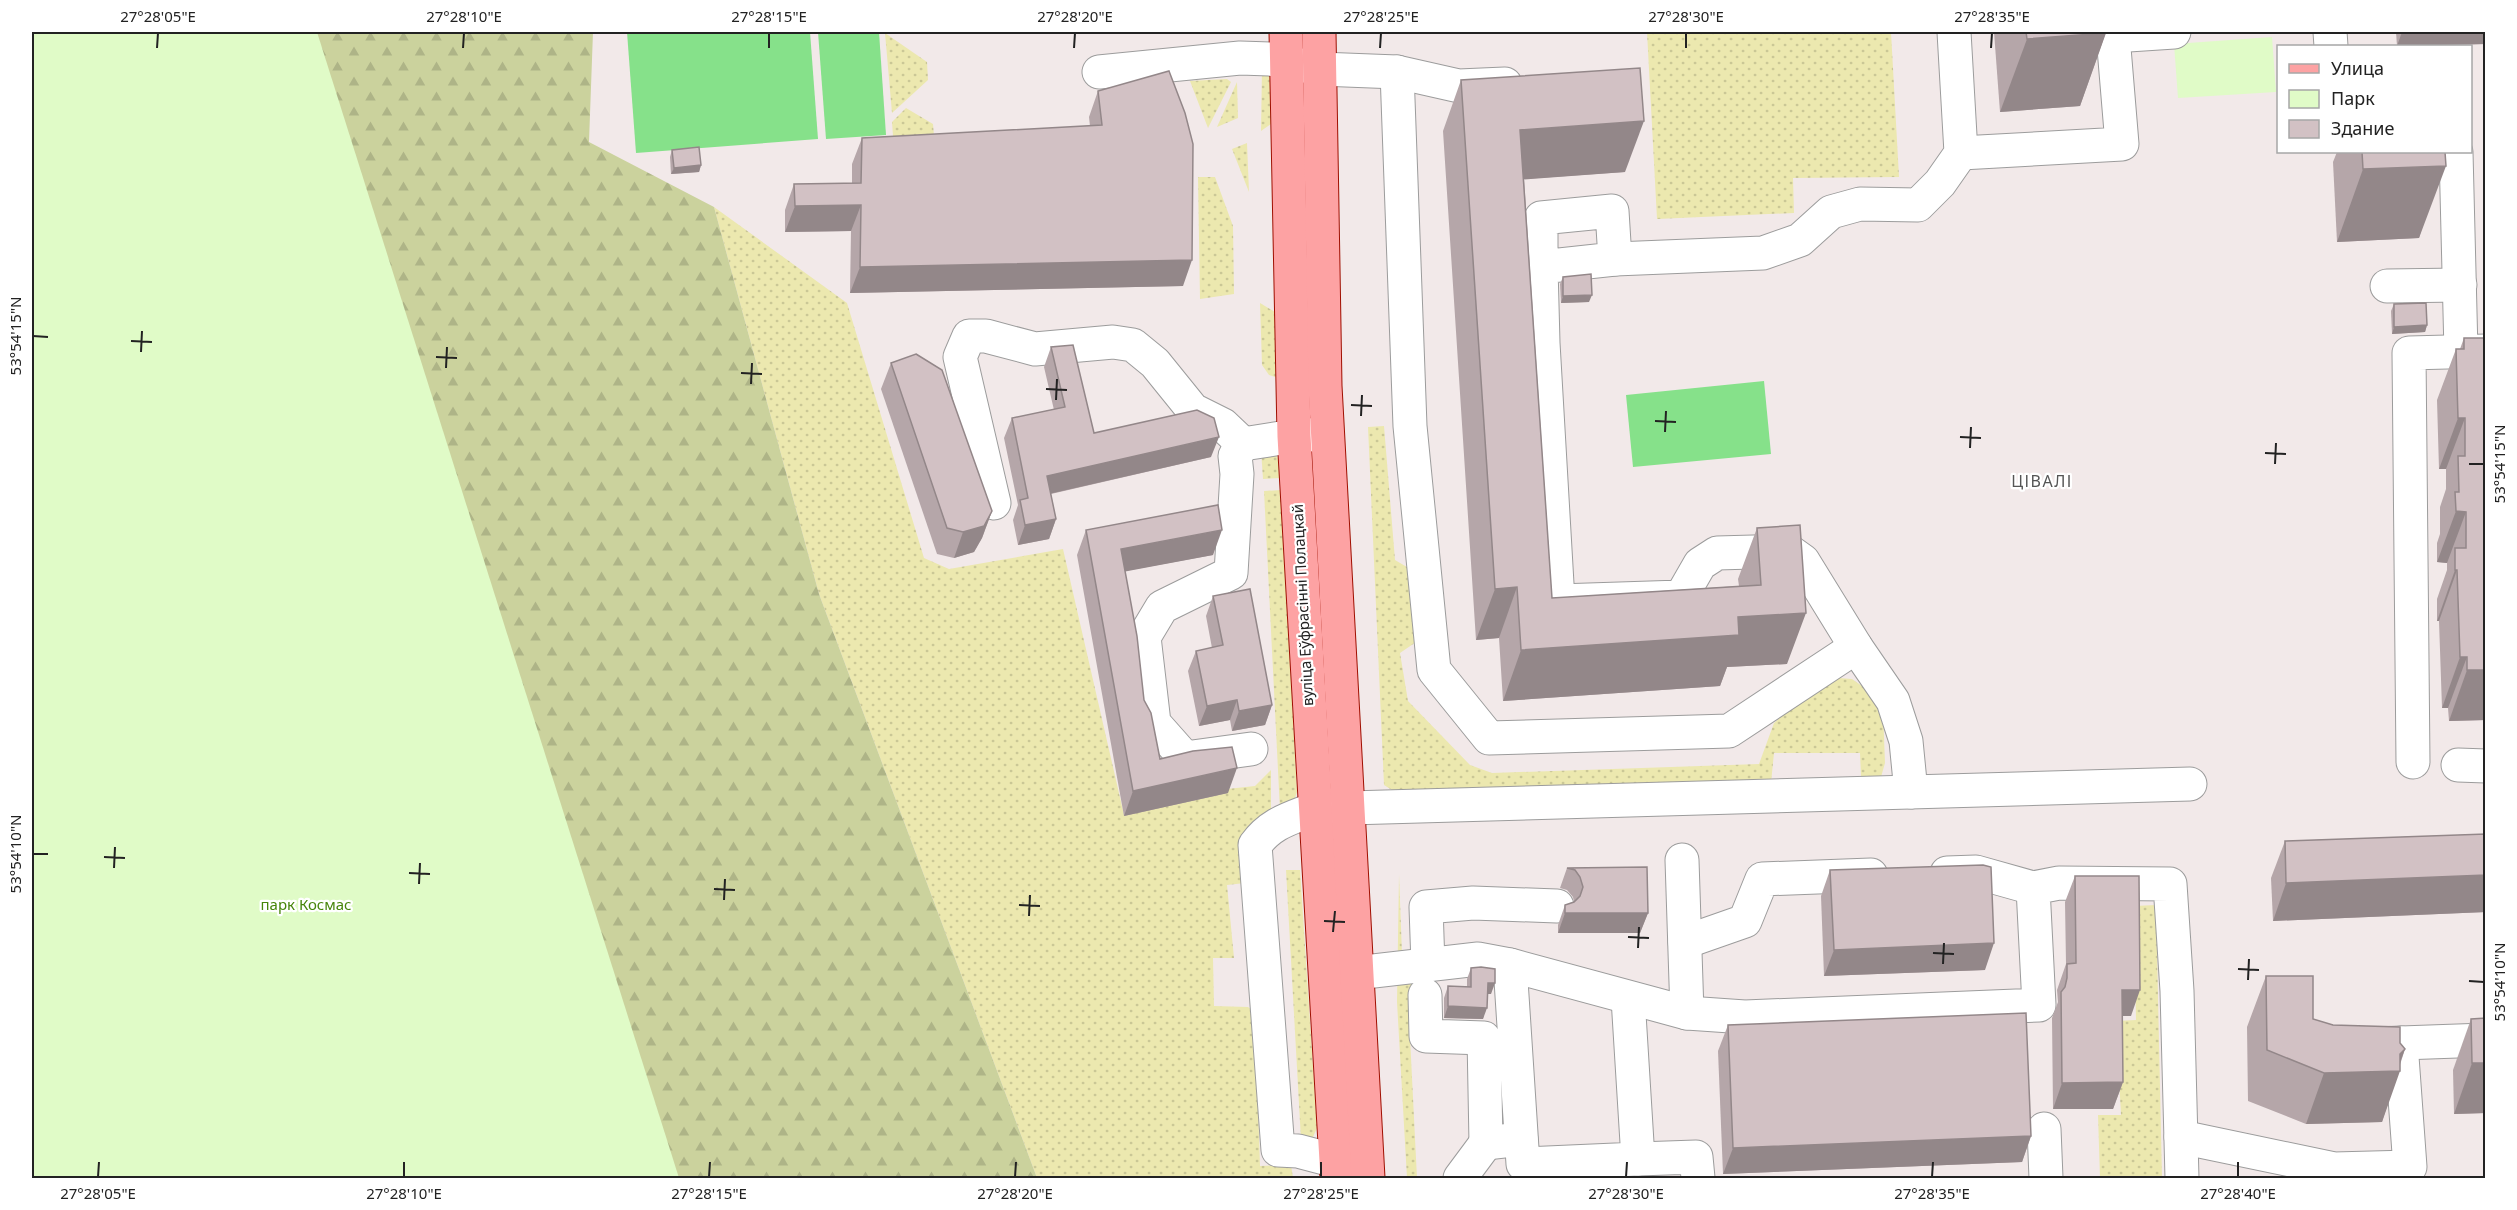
<svg xmlns="http://www.w3.org/2000/svg" width="2517" height="1210" viewBox="0 0 2517 1210" font-family="'Noto Sans',sans-serif">
<style>
.grass{fill:url(#grass-dots)}
.forest{fill:url(#forest-firs)}
.park{fill:#e0fbc7}
.pitch{fill:#86e18a}
.lines{fill:none;stroke-linecap:round;stroke-linejoin:round}
.minor-casing{stroke:#9c9c9c;stroke-width:35}
.major-casing{stroke:#9f0f00;stroke-width:35}
.minor{stroke:#fff;stroke-width:33}
.major{stroke:#fda2a3;stroke-width:33}
.wall{fill:#b5a6a9}
.shaded-wall{fill:#938789}
.building{fill:#d2c1c4;stroke:#938789;stroke-width:1.5}
.ticks{fill:none;stroke:#222;stroke-width:2}
.labels{text-anchor:middle;stroke-width:4.5;stroke-linejoin:round;paint-order:stroke}
.street-label{font-size:15px;fill:#222;stroke:#fff}
.park-label{font-size:15px;fill:#46850a;stroke:#fff}
.neighbourhood-label{font-size:16px;letter-spacing:1.5px;fill:#555;stroke:#fff}
.neatline{fill:none;stroke:#222;stroke-width:2}
.ticks-label{font-size:15px;text-anchor:middle;fill:#222}
</style>
<defs>
<pattern id="grass-dots" width="8" height="8" patternUnits="userSpaceOnUse" patternTransform="scale(1.5)"><rect width="8" height="8" fill="#ece8af"/><path d="M2 2h.1M6 6h.1" fill="none" stroke="#cac796" stroke-width="1.8" stroke-linecap="round"/></pattern>
<pattern id="forest-firs" width="22" height="20" patternUnits="userSpaceOnUse" patternTransform="scale(1.5)"><rect width="22" height="20" fill="#cbd29d"/><path d="M5 1l3.5 6h-7zM16 11l3.5 6h-7z" fill="#aeb487"/></pattern>
</defs>
<rect width="100%" height="100%" fill="#f2e9e9"/>
<g class="grass">
<polygon points="1647,32 1891,32 1899,177 1793,178 1794,213 1657,219"/>
<polygon points="885,33 927,62 928,80 892,113"/>
<polygon points="1262,67 1276,72 1278,119 1261,131"/>
<polygon points="1227,79 1231,82 1208,128 1190,81"/>
<polygon points="1237,82 1238,118 1217,127"/>
<polygon points="906,108 933,124 934,136 893,136 892,122"/>
<polygon points="1247,143 1249,192 1232,149"/>
<polygon points="1198,177 1215,177 1233,226 1234,294 1200,299"/>
<polygon points="714,207 847,303 924,558 949,569 1063,549 1124,815 1227,789 1255,786 1271,770 1271,816 1245,883 1227,885 1234,958 1213,958 1214,1006 1248,1007 1255,1012 1260,1166 1291,1165 1293,1178 1037,1178 819,594"/>
<polygon points="1260,303 1280,315 1278,378 1269,375 1262,365"/>
<polygon points="1384,426 1395,560 1417,573 1419,640 1400,653 1408,701 1470,765 1492,773 1759,764 1774,723 1801,699 1838,678 1852,679 1862,686 1883,711 1885,763 1881,777 1867,781 1861,776 1860,753 1774,753 1771,783 1395,792 1384,785 1368,427"/>
<polygon points="1261,450 1274,451 1280,462 1281,478 1263,479"/>
<polygon points="1281,490 1297,792 1294,801 1280,810 1264,491"/>
<polygon points="1286,870 1300,870 1317,1128 1313,1137 1301,1140"/>
<polygon points="1399,874 1403,981 1413,982 1408,997 1417,1178 1407,1178 1397,1002"/>
<polygon points="2156,905 2162,1178 2100,1178 2098,1115 2121,1115 2116,1021 2136,1020 2134,906"/>
</g>
<polygon class="forest" points="32,32 593,32 589,142 714,207 819,594 1037,1178 32,1178"/>
<g class="park">
<polygon points="32,32 317,32 679,1178 32,1178"/>
<polygon points="2272,37 2276,92 2178,98 2174,44"/>
</g>
<g class="pitch">
<polygon points="627,32 810,32 818,139 636,153"/>
<polygon points="818,32 879,32 886,135 826,139"/>
<polygon points="1764,381 1771,454 1633,467 1626,395"/>
</g>
<g class="lines">
<defs>
<g id="minor">
<polyline points="2330,32 2331,46"/>
<polyline points="2113,36 2174,32"/>
<polyline points="1099,72 1240,58 1270,59 1320,69 1397,72 1459,86 1505,84"/>
<polyline points="1397,72 1410,426 1434,670 1489,738 1729,731 1856,647"/>
<polyline points="2456,152 2461,352"/>
<polyline points="1961,153 2122,144 2113,36 2110,32"/>
<polyline points="1615,259 1763,253 1800,240 1831,212 1860,204 1918,205 1940,183 1961,153 1954,32"/>
<polyline points="1541,267 1541,218 1612,211 1615,259 1541,267 1543,343 1558,601 1681,597 1700,564 1717,553 1789,551 1803,561 1856,647 1893,701 1906,741 1911,792"/>
<polyline points="2387,286 2460,285"/>
<polyline points="994,503 960,357 969,336 986,336 1035,349 1113,342 1133,345 1155,363 1193,410 1223,425 1243,444"/>
<polyline points="1251,749 1185,758 1154,723 1144,637 1162,607 1231,573 1237,474 1235,456 1243,444 1294,436 1323,434"/>
<polyline points="2413,762 2409,353 2486,351"/>
<polyline points="2458,765 2486,766"/>
<polyline points="1682,860 1687,1013"/>
<polyline points="1947,873 1976,872 2033,888"/>
<polyline points="1685,942 1745,921 1762,879 1871,875"/>
<polyline points="1428,965 1426,907 1473,903 1557,906"/>
<polyline points="1510,965 1523,1164 1638,1159 1628,998"/>
<polyline points="1356,973 1478,959 1510,965 1687,1013 1745,1017 2039,1005 2033,888 2059,883 2170,884 2177,991 2182,1178"/>
<polyline points="1425,995 1426,1036 1484,1038 1486,1143 1521,1139"/>
<polyline points="2401,1043 2486,1040"/>
<polyline points="2044,1129 2046,1178"/>
<polyline points="2181,1137 2334,1169 2410,1167 2401,1043 2354,1045"/>
<polyline points="1638,1159 1696,1157 1698,1178"/>
<path d="M1336,1161L1298,1151L1278,1150L1255,845C1271,823 1289,819 1314,809L2190,784"/>
<polyline points="1460,1178 1486,1143"/>
</g>
<g id="major">
<polyline points="1286,32 1294,436 1337,1178"/>
<polyline points="1319,32 1325,386 1368,1178"/>
</g>
</defs>
<use href="#minor" class="minor-casing"/>
<use href="#major" class="major-casing"/>
<use href="#minor" class="minor"/>
<use href="#major" class="major"/>
</g>
<g class="wall">
<polygon points="1994,32 2106,32 2080,106 2000,112"/>
<polygon points="2396,32 2486,32 2486,44 2397,46"/>
<polygon points="1461,80 1625,172 1524,179 1552,598 1739,586 1738,579 1757,528 1787,664 1727,667 1720,686 1503,701 1499,638 1476,640 1443,131"/>
<polygon points="1098,91 1183,286 850,293 851,231 785,232 785,210 794,184 852,183 852,164 862,138 1090,126 1089,117"/>
<polygon points="672,150 701,165 699,172 671,174 670,157"/>
<polygon points="2337,152 2445,152 2419,238 2337,242 2333,162"/>
<polygon points="1563,277 1589,302 1561,303 1560,284"/>
<polygon points="2394,304 2427,325 2425,332 2392,334 2391,311"/>
<polygon points="2464,338 2486,720 2449,721 2448,708 2442,708 2439,621 2437,621 2437,599 2447,570 2447,563 2437,562 2437,543 2440,534 2440,507 2446,489 2446,469 2439,469 2437,400 2456,349 2460,349"/>
<polygon points="1051,347 1094,433 1211,457 1051,494 1056,519 1049,539 1018,545 1013,520 1018,505 1004,438 1012,418 1054,410 1044,367"/>
<polygon points="891,363 992,511 982,538 974,552 954,558 937,554 881,389"/>
<polygon points="1086,530 1213,555 1125,571 1144,700 1160,759 1228,793 1124,816 1077,555"/>
<polygon points="1213,596 1272,705 1265,725 1232,731 1230,720 1199,726 1188,671 1196,651 1212,648 1206,616"/>
<polygon points="2486,834 2486,912 2273,921 2271,878 2285,841"/>
<polygon points="1647,867 1648,913 1640,933 1558,933 1558,925 1565,905 1574,902 1573,897 1567,890 1560,888 1567,868"/>
<polygon points="1830,870 1985,970 1824,976 1821,896"/>
<polygon points="2075,876 2131,1016 2122,1016 2123,1082 2113,1109 2053,1109 2052,1018 2058,1002 2057,990 2066,964 2065,902"/>
<polygon points="1471,968 1491,994 1487,994 1483,1019 1444,1018 1444,998 1448,986 1467,987 1467,979"/>
<polygon points="2266,976 2313,1019 2333,1025 2400,1043 2405,1049 2382,1122 2306,1124 2248,1101 2247,1027"/>
<polygon points="2471,1019 2486,1113 2454,1114 2453,1070"/>
<polygon points="1728,1025 2031,1136 2022,1162 1723,1174 1718,1051"/>
</g>
<g class="shaded-wall">
<polygon points="2402,32 2486,32 2486,44 2397,46"/>
<polygon points="2106,33 2080,106 2000,112 2027,39"/>
<polygon points="1644,121 1625,172 1502,181 1520,130"/>
<polygon points="701,165 699,172 671,174 674,168"/>
<polygon points="2446,166 2419,238 2337,242 2363,169"/>
<polygon points="861,205 851,231 785,232 795,206"/>
<polygon points="1192,260 1183,286 850,293 860,267"/>
<polygon points="1592,295 1589,302 1561,303 1563,296"/>
<polygon points="2427,325 2425,332 2392,334 2394,327"/>
<polygon points="2458,418 2465,418 2446,469 2439,469"/>
<polygon points="1219,437 1211,457 1040,496 1047,476"/>
<polygon points="992,511 982,538 974,552 954,558 963,532"/>
<polygon points="2456,511 2466,512 2447,563 2437,562"/>
<polygon points="1056,519 1049,539 1018,545 1025,525"/>
<polygon points="1222,530 1213,555 1112,574 1121,549"/>
<polygon points="2455,570 2457,570 2439,621 2437,621"/>
<polygon points="1517,587 1499,638 1476,640 1495,589"/>
<polygon points="1806,613 1787,664 1727,667 1720,686 1503,701 1521,650 1738,617"/>
<polygon points="2460,657 2467,657 2448,708 2442,708"/>
<polygon points="2467,670 2486,670 2486,720 2449,721"/>
<polygon points="1237,700 1230,720 1199,726 1207,706"/>
<polygon points="1272,705 1265,725 1232,731 1239,711"/>
<polygon points="1237,768 1228,793 1124,816 1133,791"/>
<polygon points="2486,875 2486,912 2273,921 2286,883"/>
<polygon points="1565,913 1648,913 1640,933 1558,933"/>
<polygon points="1994,943 1985,970 1824,976 1834,950"/>
<polygon points="1488,983 1495,983 1491,994 1484,994"/>
<polygon points="2122,990 2140,990 2131,1016 2112,1016"/>
<polygon points="1448,1006 1487,1008 1483,1019 1444,1018"/>
<polygon points="2405,1049 2397,1071 2400,1071 2382,1122 2306,1124 2324,1073 2400,1054"/>
<polygon points="2472,1063 2486,1063 2486,1113 2454,1114"/>
<polygon points="2123,1082 2113,1109 2053,1109 2062,1083"/>
<polygon points="2031,1136 2022,1162 1723,1174 1733,1148"/>
</g>
<g class="building">
<polygon points="2026,32 2106,32 2106,33 2027,39"/>
<polygon points="1640,68 1644,121 1520,130 1552,598 1761,585 1757,528 1800,525 1806,613 1738,617 1739,635 1521,650 1517,587 1495,589 1461,80"/>
<polygon points="1169,71 1185,113 1193,144 1192,260 860,267 861,205 795,206 794,184 861,183 862,138 1102,125 1098,91"/>
<polygon points="699,147 701,165 674,168 672,150"/>
<polygon points="2362,152 2445,152 2446,166 2363,169"/>
<polygon points="1591,274 1592,295 1563,296 1563,277"/>
<polygon points="2426,303 2427,325 2394,327 2394,304"/>
<polygon points="2464,338 2486,338 2486,670 2467,670 2467,657 2460,657 2457,570 2455,570 2455,548 2466,548 2466,512 2456,511 2455,492 2459,492 2458,456 2465,456 2465,418 2458,418 2456,349 2464,349"/>
<polygon points="1073,345 1094,433 1197,410 1214,418 1219,437 1047,476 1056,519 1025,525 1020,500 1028,498 1012,418 1065,407 1051,347"/>
<polygon points="916,354 942,370 992,511 984,526 963,532 947,528 891,363"/>
<polygon points="1218,505 1222,530 1121,549 1137,636 1144,700 1151,713 1160,759 1193,751 1232,747 1237,768 1133,791 1086,530"/>
<polygon points="1250,589 1272,705 1239,711 1237,700 1207,706 1196,651 1223,645 1213,596"/>
<polygon points="2486,834 2486,875 2286,883 2285,841"/>
<polygon points="1983,865 1991,867 1994,943 1834,950 1830,870"/>
<polygon points="1647,867 1648,913 1565,913 1565,905 1574,902 1580,896 1583,887 1580,877 1575,870 1567,868"/>
<polygon points="2075,876 2139,876 2140,990 2122,990 2123,1082 2062,1083 2061,992 2065,987 2067,978 2067,964 2076,963"/>
<polygon points="1481,967 1495,969 1495,983 1488,983 1487,1008 1448,1006 1448,986 1471,987 1471,968"/>
<polygon points="2266,976 2313,976 2313,1019 2333,1025 2400,1027 2400,1043 2405,1049 2400,1054 2400,1071 2324,1073 2267,1050"/>
<polygon points="2026,1013 2031,1136 1733,1148 1728,1025"/>
<polygon points="2486,1018 2486,1063 2472,1063 2471,1019"/>
</g>
<path class="ticks" d="M157,48L158,33M463,48L464,33M769,48V33M1074,48L1075,33M1380,48L1381,33M1686,48V33M1991,48L1992,33M33,336L48,337M131,341L152,342M141,352L142,331M436,357L457,358M446,368L447,347M741,373L762,374M751,384L752,363M1046,389L1067,390M1056,400L1057,379M1351,405L1372,406M1361,416L1362,395M1655,421L1676,422M1665,432L1666,411M1960,437L1981,438M1970,448L1971,427M2265,453L2286,454M2275,464L2276,443M2469,464H2484M33,854H48M104,857L125,858M114,868L115,847M409,873L430,874M419,884L420,863M714,889L735,890M724,900L725,879M1019,905L1040,906M1029,916L1030,895M1324,921L1345,922M1333,932L1335,911M1628,937L1649,938M1638,948L1639,927M1933,953L1954,954M1943,964L1944,943M2238,969L2259,970M2248,980L2249,959M2469,981L2484,982M98,1177L99,1162M404,1177V1162M709,1177L710,1162M1015,1177L1016,1162M1321,1177V1162M1626,1177L1627,1162M1932,1177L1933,1162M2238,1177V1162"/>
<g class="labels">
<g class="street-label">
<text transform="translate(1303 605) rotate(-93)" y="5">вуліца Еўфрасінні Полацкай</text>
</g>
<g class="park-label">
<text x="306" y="910">парк Космас</text>
</g>
<g class="neighbourhood-label">
<text x="2042" y="487">ЦІВАЛІ</text>
</g>
</g>
<rect width="2517" height="1210" fill="none" stroke="#ffffff" stroke-width="66"/>
<rect x="2277" y="45" width="195" height="108" fill="#ffffff" stroke="#a7a7a7" stroke-width="1.5"/>
<rect x="2289" y="64" width="30" height="9" fill="#fda2a3" stroke="#a7a7a7" stroke-width="1.5"/>
<text x="2331" y="75" font-size="18" fill="#222222">Улица</text>
<rect x="2289" y="90" width="30" height="18" fill="#e0fbc7" stroke="#a7a7a7" stroke-width="1.5"/>
<text x="2331" y="105" font-size="18" fill="#222222">Парк</text>
<rect x="2289" y="120" width="30" height="18" fill="#d2c1c4" stroke="#a7a7a7" stroke-width="1.5"/>
<text x="2331" y="135" font-size="18" fill="#222222">Здание</text>
<rect x="33" y="33" width="2451" height="1144" class="neatline"/>
<g class="ticks-label">
<text x="158" y="22">27°28'05"E</text>
<text x="464" y="22">27°28'10"E</text>
<text x="769" y="22">27°28'15"E</text>
<text x="1075" y="22">27°28'20"E</text>
<text x="1381" y="22">27°28'25"E</text>
<text x="1686" y="22">27°28'30"E</text>
<text x="1992" y="22">27°28'35"E</text>
<text transform="translate(16 336) rotate(-90)" y="5">53°54'15"N</text>
<text transform="translate(2500 464) rotate(-90)" y="5">53°54'15"N</text>
<text transform="translate(16 854) rotate(-90)" y="5">53°54'10"N</text>
<text transform="translate(2500 982) rotate(-90)" y="5">53°54'10"N</text>
<text x="98" y="1199">27°28'05"E</text>
<text x="404" y="1199">27°28'10"E</text>
<text x="709" y="1199">27°28'15"E</text>
<text x="1015" y="1199">27°28'20"E</text>
<text x="1321" y="1199">27°28'25"E</text>
<text x="1626" y="1199">27°28'30"E</text>
<text x="1932" y="1199">27°28'35"E</text>
<text x="2238" y="1199">27°28'40"E</text>
</g>
</svg>
